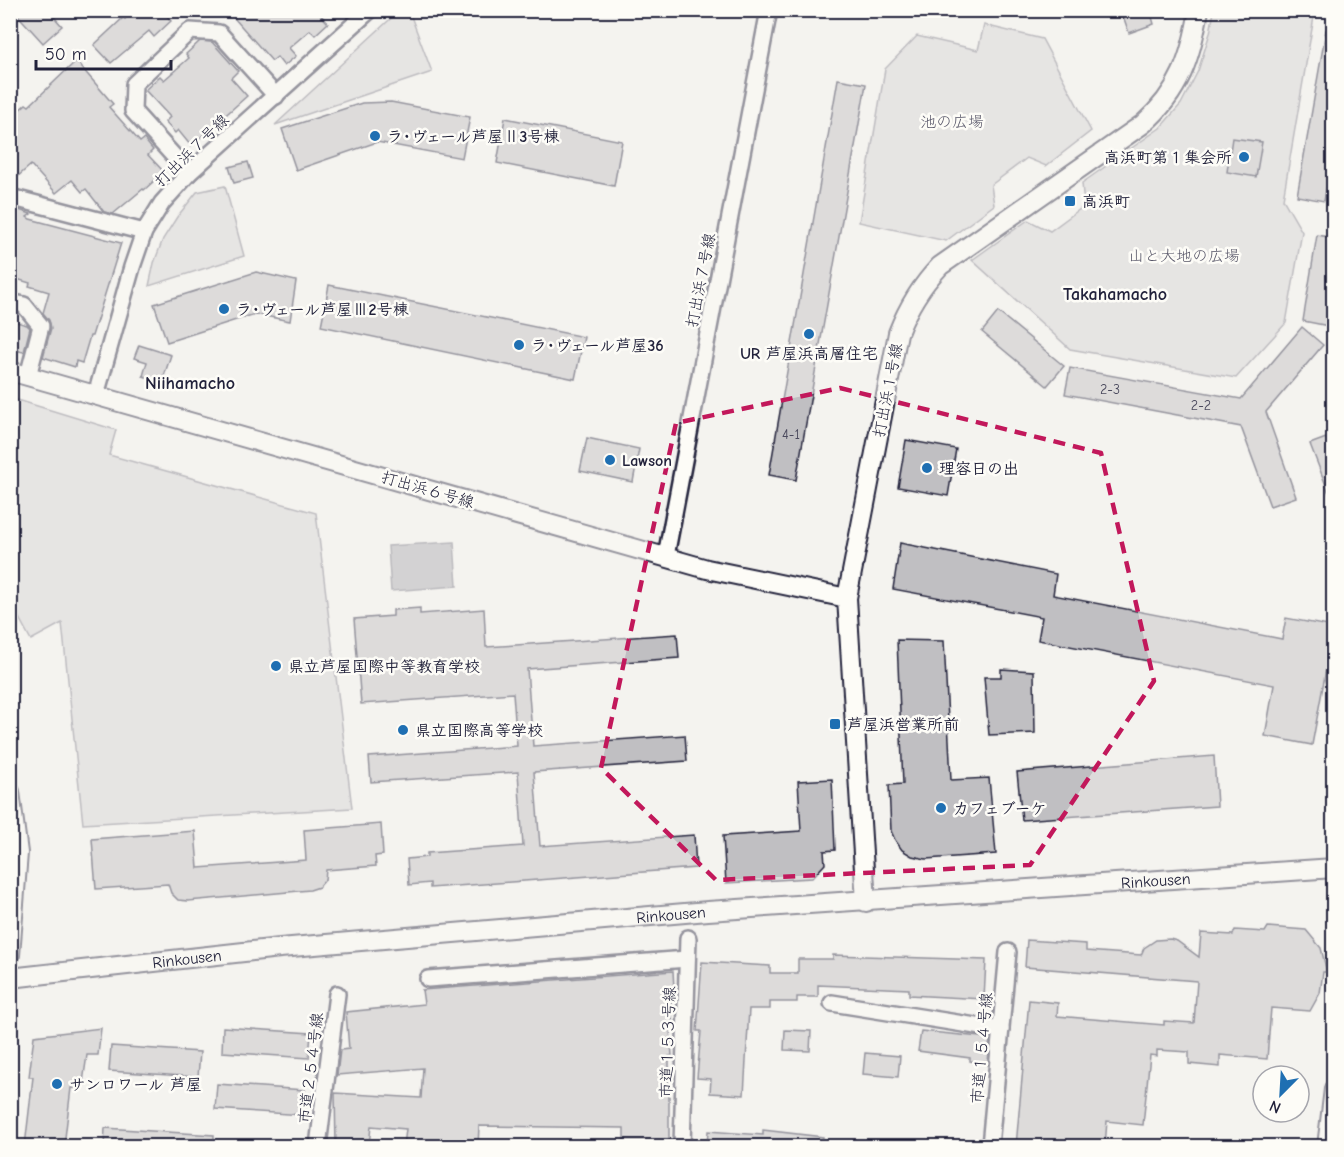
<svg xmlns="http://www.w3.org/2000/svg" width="1344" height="1157" viewBox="0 0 1344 1157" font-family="'Comic Neue','Klee One',sans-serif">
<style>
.green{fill:#d5d4d5;stroke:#7c7b88;stroke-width:1.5}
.water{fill:#acacb2;stroke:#757582;stroke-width:1.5}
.building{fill:#c0bfc2;stroke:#22223b;stroke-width:1.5}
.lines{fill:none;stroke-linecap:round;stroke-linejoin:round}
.minor-casing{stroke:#22223b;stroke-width:20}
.tertiary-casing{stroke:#22223b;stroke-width:22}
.minor{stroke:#fdfcf7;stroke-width:15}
.tertiary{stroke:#fdfcf7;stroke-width:18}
.marked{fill:none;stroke:#c2185b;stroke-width:4.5;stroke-dasharray:12 8;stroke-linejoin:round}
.poi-dot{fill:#1f6fb2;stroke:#fdfcf7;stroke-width:2}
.labels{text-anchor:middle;stroke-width:5;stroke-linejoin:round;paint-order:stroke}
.number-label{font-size:14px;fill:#4a495d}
.park-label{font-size:16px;fill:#585769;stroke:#fdfcf7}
.poi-label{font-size:16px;font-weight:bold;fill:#22223b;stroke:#fdfcf7;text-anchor:start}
.street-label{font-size:16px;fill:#22223b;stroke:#fdfcf7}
.neighbourhood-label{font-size:18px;font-weight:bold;fill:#22223b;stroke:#fdfcf7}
</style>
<rect width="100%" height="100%" fill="#f4f3ef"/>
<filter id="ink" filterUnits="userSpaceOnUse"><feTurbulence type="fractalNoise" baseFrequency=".0167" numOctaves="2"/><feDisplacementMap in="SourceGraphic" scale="12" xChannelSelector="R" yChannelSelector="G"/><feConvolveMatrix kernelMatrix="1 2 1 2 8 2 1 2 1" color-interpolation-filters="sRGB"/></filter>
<g filter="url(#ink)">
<g class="green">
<polygon points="399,11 409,11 432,72 275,125"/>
<polygon points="1214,11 1315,11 1283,199 1302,232 1286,323 1236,378 1070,349 972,260 1028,220 1050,231 1084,206 1082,183 1160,128 1181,104 1198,71 1210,33"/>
<polygon points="984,25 1042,39 1091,131 1046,166 1027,158 991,185 994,205 946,241 859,222 885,69 917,36 978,50"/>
<polygon points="225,186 244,256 149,286 154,263 163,239 177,217 197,192"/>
<polygon points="11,398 116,430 109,455 316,513 352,808 83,824 62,623 31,640 11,603"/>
</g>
<polygon class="water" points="454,542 457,586 391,591 388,546"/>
<g class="building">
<polygon points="13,10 48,10 62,26 43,43"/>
<polygon points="134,10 162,10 171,21 154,37 149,31 111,63 94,45 124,17 125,19"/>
<polygon points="227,10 316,10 328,23 315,35 310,30 289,48 296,56 284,66 277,57 272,61"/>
<polygon points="1121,10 1150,10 1154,24 1129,33"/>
<polygon points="1326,30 1334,31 1334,148 1324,201 1297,196"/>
<polygon points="200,41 212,42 238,71 231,78 247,96 191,146 178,130 175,133 165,122 170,117 145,90 160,76 164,80 189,58 186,54"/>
<polygon points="76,61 113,104 109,107 140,142 144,139 153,150 148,155 164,172 144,190 143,189 113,214 104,212 86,189 82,192 72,180 56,193 31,165 10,183 10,118 26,104 29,106"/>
<polygon points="838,79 866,84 796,480 769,475"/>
<polygon points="391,102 470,117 462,158 377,142 296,170 282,129 362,103"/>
<polygon points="505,118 622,141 614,186 497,163"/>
<polygon points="1232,138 1262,142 1256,177 1227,172"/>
<polygon points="248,162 253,178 234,183 229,167"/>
<polygon points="10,207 31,214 27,217 30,219 121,243 92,336 90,336 82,363 76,361 75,367 43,357 51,328 49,320 43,313 49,292 29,286 30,283 10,277"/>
<polygon points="1317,235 1334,238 1334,302 1329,326 1303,321"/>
<polygon points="256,272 296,281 290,321 255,314 167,342 154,304"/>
<polygon points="329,285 584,337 575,379 321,326"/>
<polygon points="998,312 1064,366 1047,386 982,332"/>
<polygon points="10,320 27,325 30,328 24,352 10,349"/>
<polygon points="1302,327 1323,345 1266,412 1296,497 1270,506 1241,427 1065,394 1070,368 1241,399"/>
<polygon points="139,345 171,355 162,382 143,376 147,362 134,358"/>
<polygon points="587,438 639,449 633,482 580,471"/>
<polygon points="1326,438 1334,459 1332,501 1310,444"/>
<polygon points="906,440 956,449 948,496 898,487"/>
<polygon points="900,543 1056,574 1053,595 1282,639 1286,618 1334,627 1312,745 1265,736 1274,685 1038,640 1042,617 893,589"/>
<polygon points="420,608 420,614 484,609 486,647 677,634 679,658 527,669 533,746 685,735 687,761 534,772 540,846 694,835 696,868 430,888 430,883 409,885 407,859 427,857 427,853 523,846 518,772 371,782 369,757 517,746 513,693 361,704 354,619 393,616 393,610"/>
<polygon points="897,640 944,641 951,780 989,778 996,854 926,859 912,856 902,850 895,840 891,831 889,785 903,784"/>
<polygon points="1001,669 1034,671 1035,733 989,735 984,677 1001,677"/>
<polygon points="1214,756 1217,806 1022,820 1017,772"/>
<polygon points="832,779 835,850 824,851 825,864 812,878 726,883 723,836 801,831 798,781"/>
<polygon points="381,824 383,855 375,856 376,866 326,870 325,880 319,887 310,890 188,901 178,900 171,893 168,884 96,889 92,839 195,831 198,868 306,860 304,830"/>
<polygon points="1268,927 1306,930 1321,948 1327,972 1323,972 1320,993 1310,1011 1271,1008 1267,1059 1220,1055 1220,1067 1189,1064 1189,1052 1157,1050 1157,1056 1150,1055 1143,1125 1107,1121 1105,1146 1016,1146 1029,1000 1058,1003 1057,1016 1164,1025 1164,1021 1194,1023 1197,981 1025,967 1027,940 1086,944 1086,951 1141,955 1144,948 1156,940 1170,939 1177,941 1199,957 1201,933 1233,935 1235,930 1265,932"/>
<polygon points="833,955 986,960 984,999 909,995 909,989 818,985 818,997 797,997 797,1002 770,1002 770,1009 749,1009 744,1095 710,1093 711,1079 697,1078 701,1031 697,1031 702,962 770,966 770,973 798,973 798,959 833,959"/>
<polygon points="673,971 674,989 670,990 673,1030 670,1030 672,1056 669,1056 669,1146 624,1146 624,1128 479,1126 478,1146 404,1146 406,1129 371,1126 369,1146 336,1146 335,1093 421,1098 423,1068 337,1075 340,1050 349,1049 346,1012 424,1004 422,990"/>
<polygon points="223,1027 311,1033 309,1058 222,1052"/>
<polygon points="101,1028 98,1055 87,1055 82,1089 71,1088 64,1146 25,1146 33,1077 29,1077 34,1036"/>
<polygon points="785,1030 811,1031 810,1051 784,1050"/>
<polygon points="921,1031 990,1038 988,1063 970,1061 970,1058 918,1051"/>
<polygon points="111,1046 200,1052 198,1077 109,1071"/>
<polygon points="865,1053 900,1056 898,1077 863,1074"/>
<polygon points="217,1084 305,1090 303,1115 215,1109"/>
<polygon points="105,1128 214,1135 214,1146 104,1146"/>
<polygon points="763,1130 823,1137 822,1146 707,1146 708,1131 763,1135"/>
</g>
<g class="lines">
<defs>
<g id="minor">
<polyline points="189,173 133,111 134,84 190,31 219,33 276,96"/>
<polyline points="10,197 144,232"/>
<polyline points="10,302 24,305 41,326 28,376"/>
<polyline points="96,395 132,267 144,232 162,203 189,173 370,10"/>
<polyline points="666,556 769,10"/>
<polyline points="428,979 687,959"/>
<polyline points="832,1003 1001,1030"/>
<polyline points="318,1146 337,994"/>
<polyline points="682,1146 688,938"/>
<polyline points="990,1146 1008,952"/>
</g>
<g id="tertiary">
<polyline points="10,371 707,569 847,598"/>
<polyline points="10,792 18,853 10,955"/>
<path d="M866,902L847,598L898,333C908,307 921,286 940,266L1143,124C1180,92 1191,57 1199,10"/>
<path id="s1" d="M10,978L280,948L708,911L1334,868"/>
<polyline points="1327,1146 1334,1089"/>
</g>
</defs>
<use href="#minor" class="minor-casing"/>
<use href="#tertiary" class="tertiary-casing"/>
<use href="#minor" class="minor"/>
<use href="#tertiary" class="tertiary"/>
</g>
</g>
<path d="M0 0H1344V1157H0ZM840,388L1101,453L1154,681L1030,865L716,880L601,768L676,423Z" fill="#f4f3ef" fill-opacity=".55" fill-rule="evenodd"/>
<path class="marked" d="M840,388L1101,453L1154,681L1030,865L716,880L601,768L676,423Z"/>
<g class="poi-dot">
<circle cx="375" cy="136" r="6"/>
<circle cx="1244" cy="157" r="6"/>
<rect x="1064" y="195" width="12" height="12" rx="3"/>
<circle cx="224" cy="309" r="6"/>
<circle cx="809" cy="334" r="6"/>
<circle cx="519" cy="345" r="6"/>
<circle cx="610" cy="460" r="6"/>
<circle cx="927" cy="468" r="6"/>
<circle cx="276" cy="666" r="6"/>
<rect x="829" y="718" width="12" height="12" rx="3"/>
<circle cx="403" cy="730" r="6"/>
<circle cx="941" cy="808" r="6"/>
<circle cx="57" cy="1084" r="6"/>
</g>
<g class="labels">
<g class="number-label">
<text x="1110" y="394">2-3</text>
<text x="1201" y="410">2-2</text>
<text x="791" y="439">4-1</text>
</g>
<g class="park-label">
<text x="952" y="127">池の広場</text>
<text x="1184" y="261">山と大地の広場</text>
</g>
<g class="poi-label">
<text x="387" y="142">ラ･ヴェール芦屋Ⅱ3号棟</text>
<text x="1232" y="163" text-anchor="end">高浜町第１集会所</text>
<text x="1082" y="207">高浜町</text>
<text x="236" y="315">ラ･ヴェール芦屋Ⅲ2号棟</text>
<text x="531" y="351">ラ･ヴェール芦屋36</text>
<text x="809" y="359" text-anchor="middle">UR 芦屋浜高層住宅</text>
<text x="622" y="466">Lawson</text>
<text x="939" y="474">理容日の出</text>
<text x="288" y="672">県立芦屋国際中等教育学校</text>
<text x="847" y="730">芦屋浜営業所前</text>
<text x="415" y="736">県立国際高等学校</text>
<text x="953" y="814">カフェブーケ</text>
<text x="69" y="1090">サンロワール 芦屋</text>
</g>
<g class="street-label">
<text transform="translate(191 150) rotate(-44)" y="6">打出浜７号線</text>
<text transform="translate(700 280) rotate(-79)" y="6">打出浜７号線</text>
<text transform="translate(887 390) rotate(-79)" y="6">打出浜１号線</text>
<text transform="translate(428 489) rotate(16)" y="6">打出浜６号線</text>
<text dy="6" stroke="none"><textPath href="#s1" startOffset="1150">Rinkousen</textPath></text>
<text dy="6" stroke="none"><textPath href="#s1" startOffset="664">Rinkousen</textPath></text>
<text dy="6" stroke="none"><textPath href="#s1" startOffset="178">Rinkousen</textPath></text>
<text transform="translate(667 1042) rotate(-88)" y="6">市道１５３号線</text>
<text transform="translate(981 1048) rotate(-85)" y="6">市道１５４号線</text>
<text transform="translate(310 1068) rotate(-83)" y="6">市道２５４号線</text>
</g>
<g class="neighbourhood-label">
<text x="1115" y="300">Takahamacho</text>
<text x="190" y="389">Niihamacho</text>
</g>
</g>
<rect width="1344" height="1157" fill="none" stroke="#fdfcf7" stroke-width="36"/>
<rect x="18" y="18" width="1308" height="1121" fill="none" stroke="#22223b" stroke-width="2" filter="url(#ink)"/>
<g transform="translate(1281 1094) rotate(204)"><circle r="28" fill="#fdfcf7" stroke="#a5a5ac" stroke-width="1.5"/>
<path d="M0-4.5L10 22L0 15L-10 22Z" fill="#1f6fb2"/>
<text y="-9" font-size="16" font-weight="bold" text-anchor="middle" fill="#22223b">N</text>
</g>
<path d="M36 60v9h135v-9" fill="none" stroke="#22223b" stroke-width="3"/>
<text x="45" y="60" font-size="18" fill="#22223b" stroke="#fdfcf7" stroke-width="4.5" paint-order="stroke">50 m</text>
</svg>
